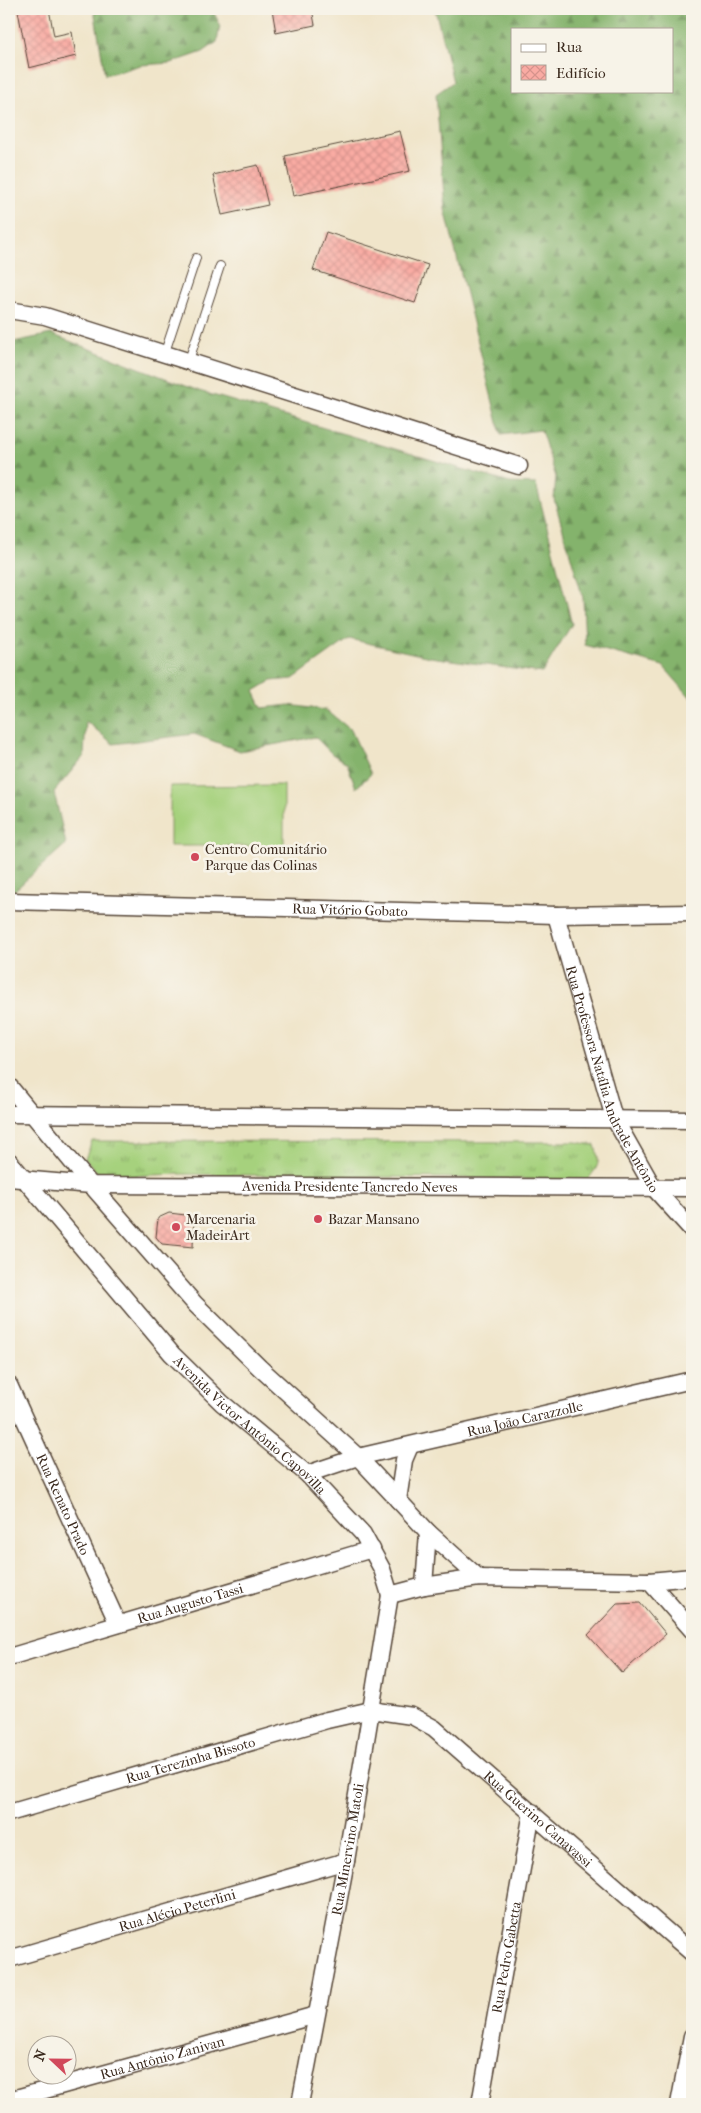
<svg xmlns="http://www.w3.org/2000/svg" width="701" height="2113" viewBox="0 0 701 2113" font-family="'IM FELL French Canon',serif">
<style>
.grass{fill:url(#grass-tufts);stroke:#707e4e}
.forest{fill:url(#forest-firs);stroke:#606e45;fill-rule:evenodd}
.pitch{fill:#a6d17d;stroke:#707e4e}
.building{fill:url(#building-cross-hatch)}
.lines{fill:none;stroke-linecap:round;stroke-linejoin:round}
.lane-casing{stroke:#564638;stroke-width:10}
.street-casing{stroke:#564638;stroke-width:19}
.lane{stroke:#fff;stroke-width:8}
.street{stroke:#fff;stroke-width:16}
.poi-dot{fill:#d1495b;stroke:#f7f3e8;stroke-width:2}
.labels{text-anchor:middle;stroke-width:5;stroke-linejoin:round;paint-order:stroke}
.poi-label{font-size:14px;fill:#3b2a1e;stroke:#f7f3e8;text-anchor:start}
.street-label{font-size:14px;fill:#3b2a1e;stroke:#f7f3e8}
</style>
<defs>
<pattern id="grass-tufts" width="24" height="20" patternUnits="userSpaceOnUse" patternTransform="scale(1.25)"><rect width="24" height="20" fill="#a6d17d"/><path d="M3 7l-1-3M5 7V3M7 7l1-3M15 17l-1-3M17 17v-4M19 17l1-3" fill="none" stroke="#8a6"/></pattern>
<pattern id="forest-firs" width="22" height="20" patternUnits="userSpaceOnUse" patternTransform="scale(1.25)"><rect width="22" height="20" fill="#84b36c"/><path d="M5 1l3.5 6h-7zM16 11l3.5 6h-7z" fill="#6d9258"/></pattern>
<pattern id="building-cross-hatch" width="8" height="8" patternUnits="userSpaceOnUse" patternTransform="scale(1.25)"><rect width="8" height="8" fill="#f9aba3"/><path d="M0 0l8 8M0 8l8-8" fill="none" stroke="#d6938c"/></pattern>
</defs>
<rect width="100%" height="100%" fill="#f7f3e8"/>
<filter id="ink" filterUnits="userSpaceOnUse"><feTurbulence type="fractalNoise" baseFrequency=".02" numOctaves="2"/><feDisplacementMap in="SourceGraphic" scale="10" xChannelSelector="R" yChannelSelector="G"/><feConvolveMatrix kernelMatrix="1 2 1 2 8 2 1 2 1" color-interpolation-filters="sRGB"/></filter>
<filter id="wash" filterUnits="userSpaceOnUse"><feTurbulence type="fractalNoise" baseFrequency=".0096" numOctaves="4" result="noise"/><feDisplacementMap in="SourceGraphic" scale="20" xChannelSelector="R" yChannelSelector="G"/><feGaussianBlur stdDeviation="1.12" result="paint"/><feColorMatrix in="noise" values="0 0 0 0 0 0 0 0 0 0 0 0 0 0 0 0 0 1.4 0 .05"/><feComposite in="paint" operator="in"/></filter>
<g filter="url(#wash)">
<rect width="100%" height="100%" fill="#f0e5ca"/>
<path class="grass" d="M92,1141L576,1142L595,1145C600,1163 600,1165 587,1180L179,1174L102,1177L85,1159Z"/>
<g class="forest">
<polygon points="94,9 215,9 213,11 220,25 217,42 203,52 171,63 141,65 105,75"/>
<path d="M435,9H692V699L663,666L585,645L583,598L554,499L556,477L541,430L501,435L445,209L436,94L453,82ZM512,29H672V91H512Z"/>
<polygon points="51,334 199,391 510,483 536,484 572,624 542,673 430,657 349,639 293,679 271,681 254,691 262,708 289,705 326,710 351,730 371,774 356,788 347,763 332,754 315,737 240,751 194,734 113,744 86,721 84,756 54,792 66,844 15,890 9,890 9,343"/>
</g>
<polygon class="pitch" points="284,785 284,846 170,846 170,786"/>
<g id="blocks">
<g class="building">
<polygon points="27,9 49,9 54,36 72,32 76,56 29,68 18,11"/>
<polygon points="272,9 312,9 315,25 276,33"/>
<polygon points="400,131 410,171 293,196 285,156"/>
<polygon points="258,165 268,205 222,215 213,175"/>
<polygon points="326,232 428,265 415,303 313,270"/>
<polygon points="169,1213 194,1216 193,1247 162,1244 156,1237 158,1218"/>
<polygon points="640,1603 666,1634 622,1673 588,1635 617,1604"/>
</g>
</g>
</g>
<g filter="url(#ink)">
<use href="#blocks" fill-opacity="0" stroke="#564638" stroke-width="1"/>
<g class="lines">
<defs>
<g id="lane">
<polyline points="165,352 196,258"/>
<polyline points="189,360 220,266"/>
</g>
<g id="street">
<polyline points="9,310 45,316 519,466"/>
<path id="s1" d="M9,901L556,915L692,913"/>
<path id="s2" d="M556,915L614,1118L653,1187L692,1230"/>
<polyline points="9,1086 91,1185 195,1304 260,1368 358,1457 428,1532 479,1578"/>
<polyline points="9,1114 692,1120"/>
<path id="s3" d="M9,1161L172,1354L222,1403L307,1474L363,1534L382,1569L390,1595L424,1586L428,1532"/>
<path id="s4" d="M9,1178L91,1185L692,1188"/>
<path id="s5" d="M9,1385L118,1624"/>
<path id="s6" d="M307,1474L358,1457L692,1380"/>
<polyline points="398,1500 404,1460 410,1446"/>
<polyline points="649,1581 692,1630"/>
<polyline points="424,1586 479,1578 649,1581 692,1577"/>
<path id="s7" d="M9,1657L372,1549"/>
<path id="s8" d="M9,1813L327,1720L371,1710L412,1716L434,1728L692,1953"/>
<path id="s9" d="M9,1959L346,1861"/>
<path id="s10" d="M9,2100L316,2015"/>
<path id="s11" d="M300,2104L346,1861L390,1595"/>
<path id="s12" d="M480,2104L532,1812"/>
<polyline points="679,2104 692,2036"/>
</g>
</defs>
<use href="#lane" class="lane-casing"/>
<use href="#street" class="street-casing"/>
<use href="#lane" class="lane"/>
<use href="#street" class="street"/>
</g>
</g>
<g class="poi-dot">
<circle cx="195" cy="857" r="5"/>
<circle cx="318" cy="1219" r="5"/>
<circle cx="176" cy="1227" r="5"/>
</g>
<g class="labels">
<g class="poi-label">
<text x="205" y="854">Centro Comunitário<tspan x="205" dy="16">Parque das Colinas</tspan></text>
<text x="186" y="1224">Marcenaria<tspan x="186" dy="16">MadeirArt</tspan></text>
<text x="328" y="1224">Bazar Mansano</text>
</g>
<g class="street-label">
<text dy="5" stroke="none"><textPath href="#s1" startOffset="341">Rua Vitório Gobato</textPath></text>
<text dy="5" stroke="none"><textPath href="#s2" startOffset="174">Rua Professora Natália Andrade Antônio</textPath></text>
<text dy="5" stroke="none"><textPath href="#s4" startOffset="341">Avenida Presidente Tancredo Neves</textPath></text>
<text dy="5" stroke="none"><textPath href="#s6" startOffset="225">Rua João Carazzolle</textPath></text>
<text dy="5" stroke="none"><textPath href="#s3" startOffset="358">Avenida Victor Antônio Capovilla</textPath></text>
<text dy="5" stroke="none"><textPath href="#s5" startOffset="131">Rua Renato Prado</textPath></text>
<text dy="5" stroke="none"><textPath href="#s7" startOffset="189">Rua Augusto Tassi</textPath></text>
<text dy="5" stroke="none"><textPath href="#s8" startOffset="189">Rua Terezinha Bissoto</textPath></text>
<text dy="5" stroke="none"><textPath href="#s8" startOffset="581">Rua Guerino Canavassi</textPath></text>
<text dy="5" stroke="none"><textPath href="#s11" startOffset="259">Rua Minervino Matoli</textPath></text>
<text dy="5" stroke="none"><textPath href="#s9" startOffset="175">Rua Alécio Peterlini</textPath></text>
<text dy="5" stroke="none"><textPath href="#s12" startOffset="149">Rua Pedro Gabetta</textPath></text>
<text dy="5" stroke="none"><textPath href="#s10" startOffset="159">Rua Antônio Zanivan</textPath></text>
</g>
</g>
<rect width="701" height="2113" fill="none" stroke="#f7f3e8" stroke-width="30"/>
<rect x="511" y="28" width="162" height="65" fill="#f7f3e8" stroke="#aca397"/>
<rect x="521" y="44" width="25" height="8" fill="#ffffff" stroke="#aca397"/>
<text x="556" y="52" font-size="15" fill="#3b2a1e">Rua</text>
<rect x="521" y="65" width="25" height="15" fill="url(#building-cross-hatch)" stroke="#aca397"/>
<text x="556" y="78" font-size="15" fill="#3b2a1e">Edifício</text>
<g transform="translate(52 2060) rotate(292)"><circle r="24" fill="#f7f3e8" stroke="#aca397"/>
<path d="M0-4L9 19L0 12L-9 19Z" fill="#d1495b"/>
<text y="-8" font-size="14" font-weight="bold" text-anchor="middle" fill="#3b2a1e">N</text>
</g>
</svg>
